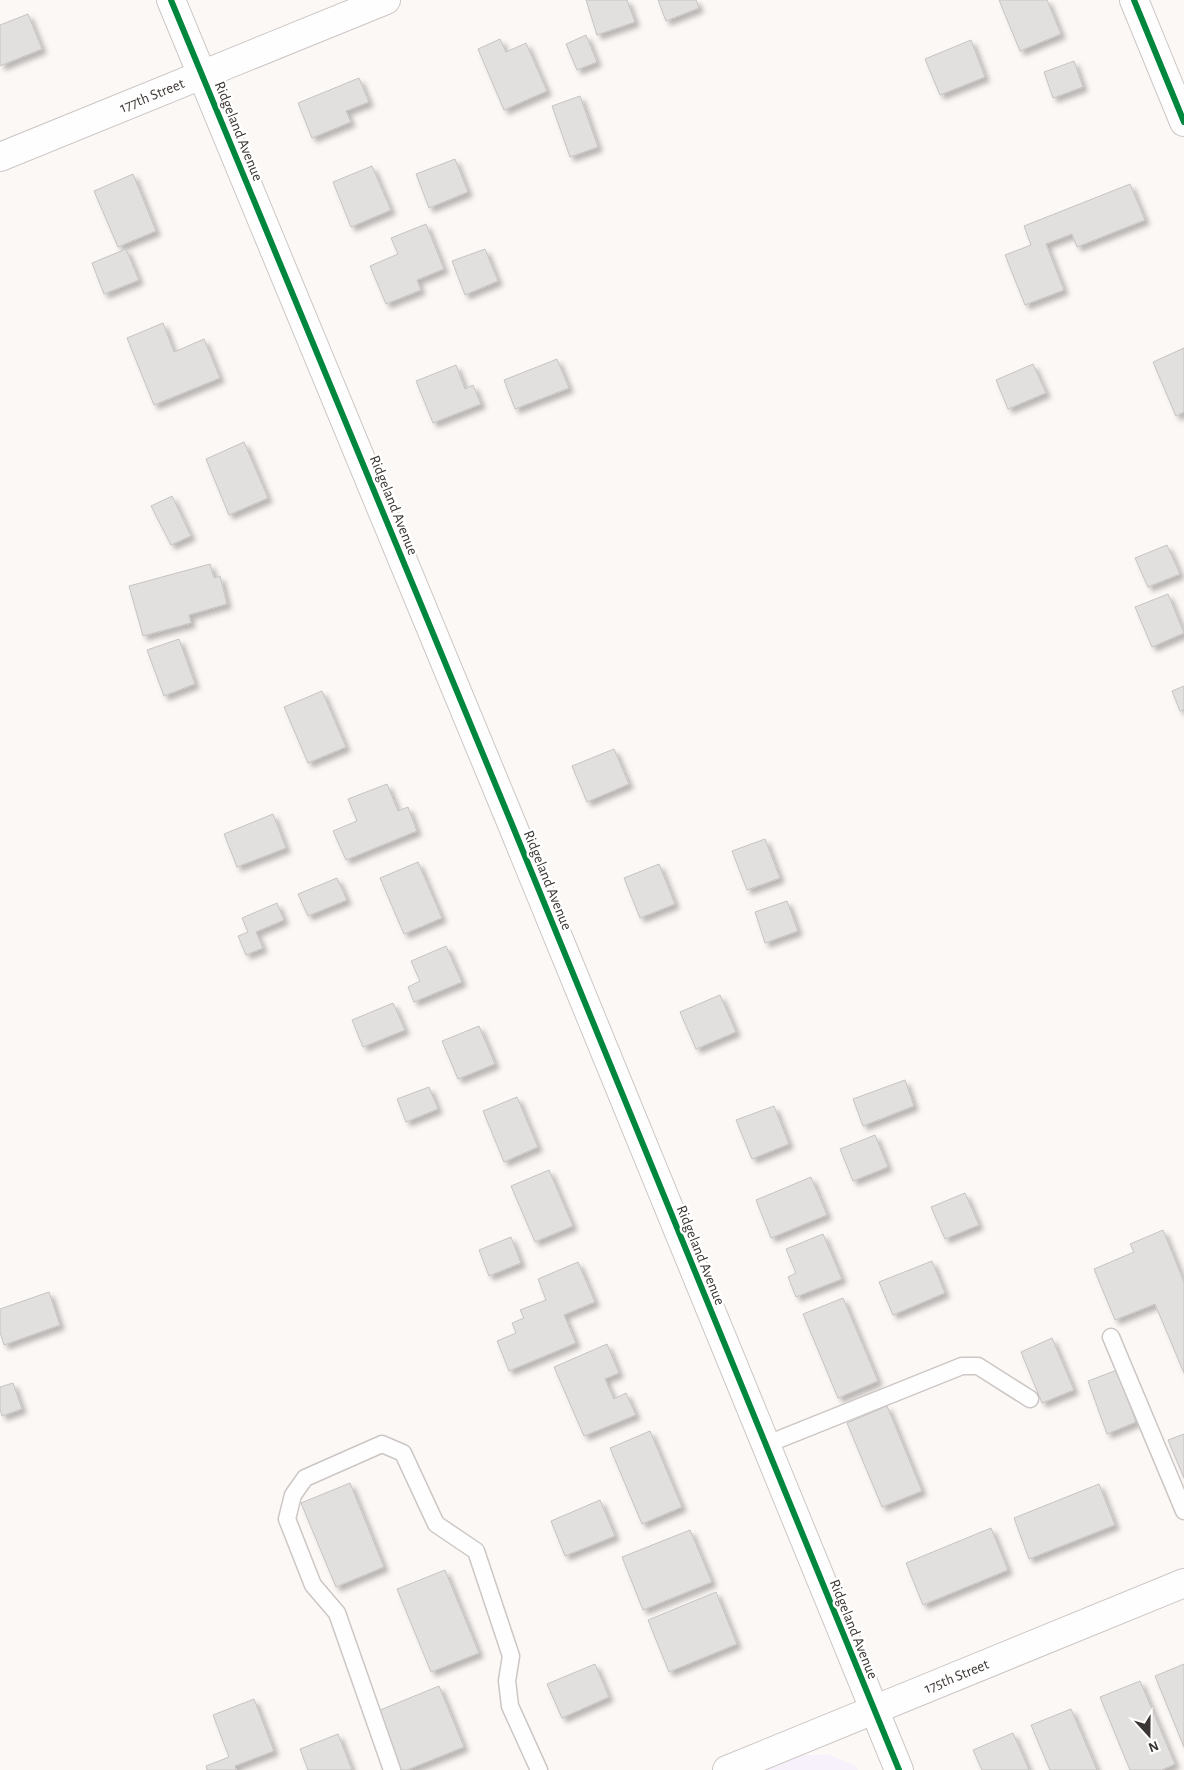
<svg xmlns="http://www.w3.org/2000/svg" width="1184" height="1770" viewBox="0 0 1184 1770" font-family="'Alegreya Sans',sans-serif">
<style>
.industrial{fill:#f6f1fa}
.building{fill:#e2dfdf;stroke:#c6c3c3;filter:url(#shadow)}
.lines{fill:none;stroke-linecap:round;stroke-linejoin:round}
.service-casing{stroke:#ccc7c5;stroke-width:19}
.minor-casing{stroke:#ccc7c5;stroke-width:30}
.tertiary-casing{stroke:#ccc7c5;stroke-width:30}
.service{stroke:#fffefe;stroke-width:16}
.minor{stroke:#fffefe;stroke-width:28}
.tertiary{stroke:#fffefe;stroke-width:28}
.cycleway-casing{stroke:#fff;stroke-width:9}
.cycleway{stroke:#00873e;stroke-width:6}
.labels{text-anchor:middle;stroke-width:5;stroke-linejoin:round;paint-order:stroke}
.street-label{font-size:15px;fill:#3b3633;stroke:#fff}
</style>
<defs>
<filter id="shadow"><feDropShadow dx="4.5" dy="4.5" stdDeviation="2.5" flood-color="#0004"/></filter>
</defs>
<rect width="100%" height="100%" fill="#fcf8f6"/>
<polygon class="industrial" points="803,1755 829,1755 854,1765 858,1770 766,1770"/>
<g class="building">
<polygon points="586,0 627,0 635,22 597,35"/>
<polygon points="658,0 696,0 699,8 666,21"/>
<polygon points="999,0 1047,0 1061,34 1020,51"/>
<polygon points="28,14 42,49 0,66 0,25"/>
<polygon points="586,35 597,62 577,70 566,44"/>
<polygon points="500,39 506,52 526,43 547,91 504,110 478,49"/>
<polygon points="971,40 985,77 940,95 925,59"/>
<polygon points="1074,61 1083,87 1053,98 1044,72"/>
<polygon points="359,78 369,102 346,111 351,122 312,138 298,103"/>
<polygon points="580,96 598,147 570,157 552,106"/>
<polygon points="455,159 468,192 429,208 416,174"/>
<polygon points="372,166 391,210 351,227 333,182"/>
<polygon points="133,174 156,231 118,247 94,191"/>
<polygon points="1130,184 1145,220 1077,247 1072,234 1046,244 1064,290 1025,305 1005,255 1031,245 1024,226"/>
<polygon points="426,224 444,269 417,280 421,290 386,304 370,266 398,254 391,238"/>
<polygon points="126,249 139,280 104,294 92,263"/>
<polygon points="485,249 498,281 465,295 452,261"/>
<polygon points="163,323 174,352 204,339 220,378 154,405 127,338"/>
<polygon points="1184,348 1184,412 1176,416 1153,362"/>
<polygon points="557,359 569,388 515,409 504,380"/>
<polygon points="1033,364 1046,393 1008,409 996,380"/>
<polygon points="456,365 465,389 473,385 481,404 433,423 416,381"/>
<polygon points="244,442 268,498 229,515 206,459"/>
<polygon points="172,496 191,536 171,545 151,506"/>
<polygon points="1167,545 1180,574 1148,587 1135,558"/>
<polygon points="210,564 214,578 220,576 227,604 189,615 191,623 143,636 129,586"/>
<polygon points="1168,594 1184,633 1152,647 1135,607"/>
<polygon points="179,639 195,684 164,696 147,650"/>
<polygon points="1184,686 1184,710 1180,711 1172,691"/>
<polygon points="322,691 346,747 308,763 284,707"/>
<polygon points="614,749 629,784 587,802 572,766"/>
<polygon points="387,784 398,811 408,807 417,831 346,860 333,831 357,821 348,799"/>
<polygon points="273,814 286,848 237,867 224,834"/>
<polygon points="765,839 780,878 747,890 732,851"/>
<polygon points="418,862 442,918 404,934 380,878"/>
<polygon points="659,864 675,904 640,918 624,878"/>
<polygon points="337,878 347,900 308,916 298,894"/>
<polygon points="787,901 798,931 765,943 755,912"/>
<polygon points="277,903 284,920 256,932 263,948 246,955 238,936 248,932 242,918"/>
<polygon points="446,946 462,982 414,1002 408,987 420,981 411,961"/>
<polygon points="720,995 736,1032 696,1049 680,1012"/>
<polygon points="393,1003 405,1030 363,1047 352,1020"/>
<polygon points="479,1026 495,1064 458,1079 442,1041"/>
<polygon points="905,1080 914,1106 863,1126 853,1099"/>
<polygon points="429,1087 438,1109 406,1122 397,1099"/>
<polygon points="517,1097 538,1147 504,1162 483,1111"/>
<polygon points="774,1106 789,1144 752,1159 736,1120"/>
<polygon points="875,1135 888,1167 853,1181 840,1149"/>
<polygon points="549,1170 573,1226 535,1242 511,1186"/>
<polygon points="811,1177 827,1215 771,1238 756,1200"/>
<polygon points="965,1193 979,1225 945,1239 931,1207"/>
<polygon points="1163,1230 1184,1282 1184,1373 1155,1304 1115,1320 1094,1269 1134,1252 1130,1244"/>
<polygon points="823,1234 842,1279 796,1297 788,1277 796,1273 786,1249"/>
<polygon points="511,1237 521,1263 489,1276 479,1250"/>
<polygon points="932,1261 945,1293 893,1315 879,1282"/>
<polygon points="578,1262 595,1302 564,1315 576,1343 509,1371 497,1341 516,1333 512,1323 524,1318 520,1310 546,1300 538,1279"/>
<polygon points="49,1292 60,1325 4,1345 0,1332 0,1309"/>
<polygon points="843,1298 878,1381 838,1398 803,1314"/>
<polygon points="1052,1338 1074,1390 1042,1403 1021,1352"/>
<polygon points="607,1344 619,1373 605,1379 614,1399 626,1393 636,1415 584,1436 554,1367"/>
<polygon points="1117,1370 1136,1422 1107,1434 1088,1381"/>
<polygon points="13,1383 22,1409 2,1416 0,1409 0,1387"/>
<polygon points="887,1406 922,1491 882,1507 847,1423"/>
<polygon points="650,1431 682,1507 642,1524 610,1448"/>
<polygon points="1184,1434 1184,1478 1168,1440"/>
<polygon points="350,1483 384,1567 336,1587 301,1503"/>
<polygon points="1099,1484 1115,1525 1029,1559 1014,1518"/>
<polygon points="600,1500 615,1536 565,1556 551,1521"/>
<polygon points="991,1528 1008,1570 923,1605 906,1563"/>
<polygon points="690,1530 712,1582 643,1610 622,1557"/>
<polygon points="445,1570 479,1653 431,1672 397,1589"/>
<polygon points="716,1592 737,1644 669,1672 648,1620"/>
<polygon points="595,1664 609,1697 562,1718 547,1684"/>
<polygon points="1184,1664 1184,1747 1155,1676"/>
<polygon points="1140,1681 1175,1764 1162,1770 1130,1770 1100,1697"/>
<polygon points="439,1686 464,1747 407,1770 397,1770 373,1713"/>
<polygon points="254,1699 274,1751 235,1766 236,1770 207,1770 206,1766 229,1757 213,1715"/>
<polygon points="1071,1709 1097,1770 1050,1770 1031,1725"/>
<polygon points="1013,1733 1029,1770 982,1770 973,1750"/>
<polygon points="338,1734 352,1770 308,1770 300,1749"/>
</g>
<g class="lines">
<defs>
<g id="service">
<polyline points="1111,1337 1184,1511"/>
<polyline points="765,1445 962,1366 978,1366 1030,1399"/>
<polyline points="392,1770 337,1613 313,1585 287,1519 293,1495 305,1478 382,1444 403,1453 436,1524 476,1551 511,1656 507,1681 510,1706 539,1770"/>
</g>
<g id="minor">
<polyline points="1134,0 1184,122"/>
<path id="s1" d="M0,157L386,0"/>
</g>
<g id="tertiary">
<polyline points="171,0 511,822 899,1770"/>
<path id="s2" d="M727,1770L1184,1583"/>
</g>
</defs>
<use href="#service" class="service-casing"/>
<use href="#minor" class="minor-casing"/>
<use href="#tertiary" class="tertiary-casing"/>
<use href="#service" class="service"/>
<use href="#minor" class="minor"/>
<use href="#tertiary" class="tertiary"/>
<defs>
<g id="cycleway">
<polyline points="171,0 511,822 899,1770"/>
<polyline points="1134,0 1184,122"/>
</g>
</defs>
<use href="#cycleway" class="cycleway-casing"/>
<use href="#cycleway" class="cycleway"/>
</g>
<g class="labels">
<g class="street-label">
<text dy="5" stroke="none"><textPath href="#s1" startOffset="164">177th Street</textPath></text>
<text transform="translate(239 131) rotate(68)" y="5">Ridgeland Avenue</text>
<text transform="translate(394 505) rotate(68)" y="5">Ridgeland Avenue</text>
<text transform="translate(548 880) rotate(68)" y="5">Ridgeland Avenue</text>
<text transform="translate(701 1255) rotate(68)" y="5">Ridgeland Avenue</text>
<text transform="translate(854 1629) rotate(68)" y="5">Ridgeland Avenue</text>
<text dy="5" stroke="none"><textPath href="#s2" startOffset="248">175th Street</textPath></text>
</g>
</g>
<g transform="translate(1149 1735) rotate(159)" stroke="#ffffff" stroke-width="4" paint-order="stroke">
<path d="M0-4L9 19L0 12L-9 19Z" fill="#3b3633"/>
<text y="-8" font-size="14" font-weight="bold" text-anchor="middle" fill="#3b3633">N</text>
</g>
</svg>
